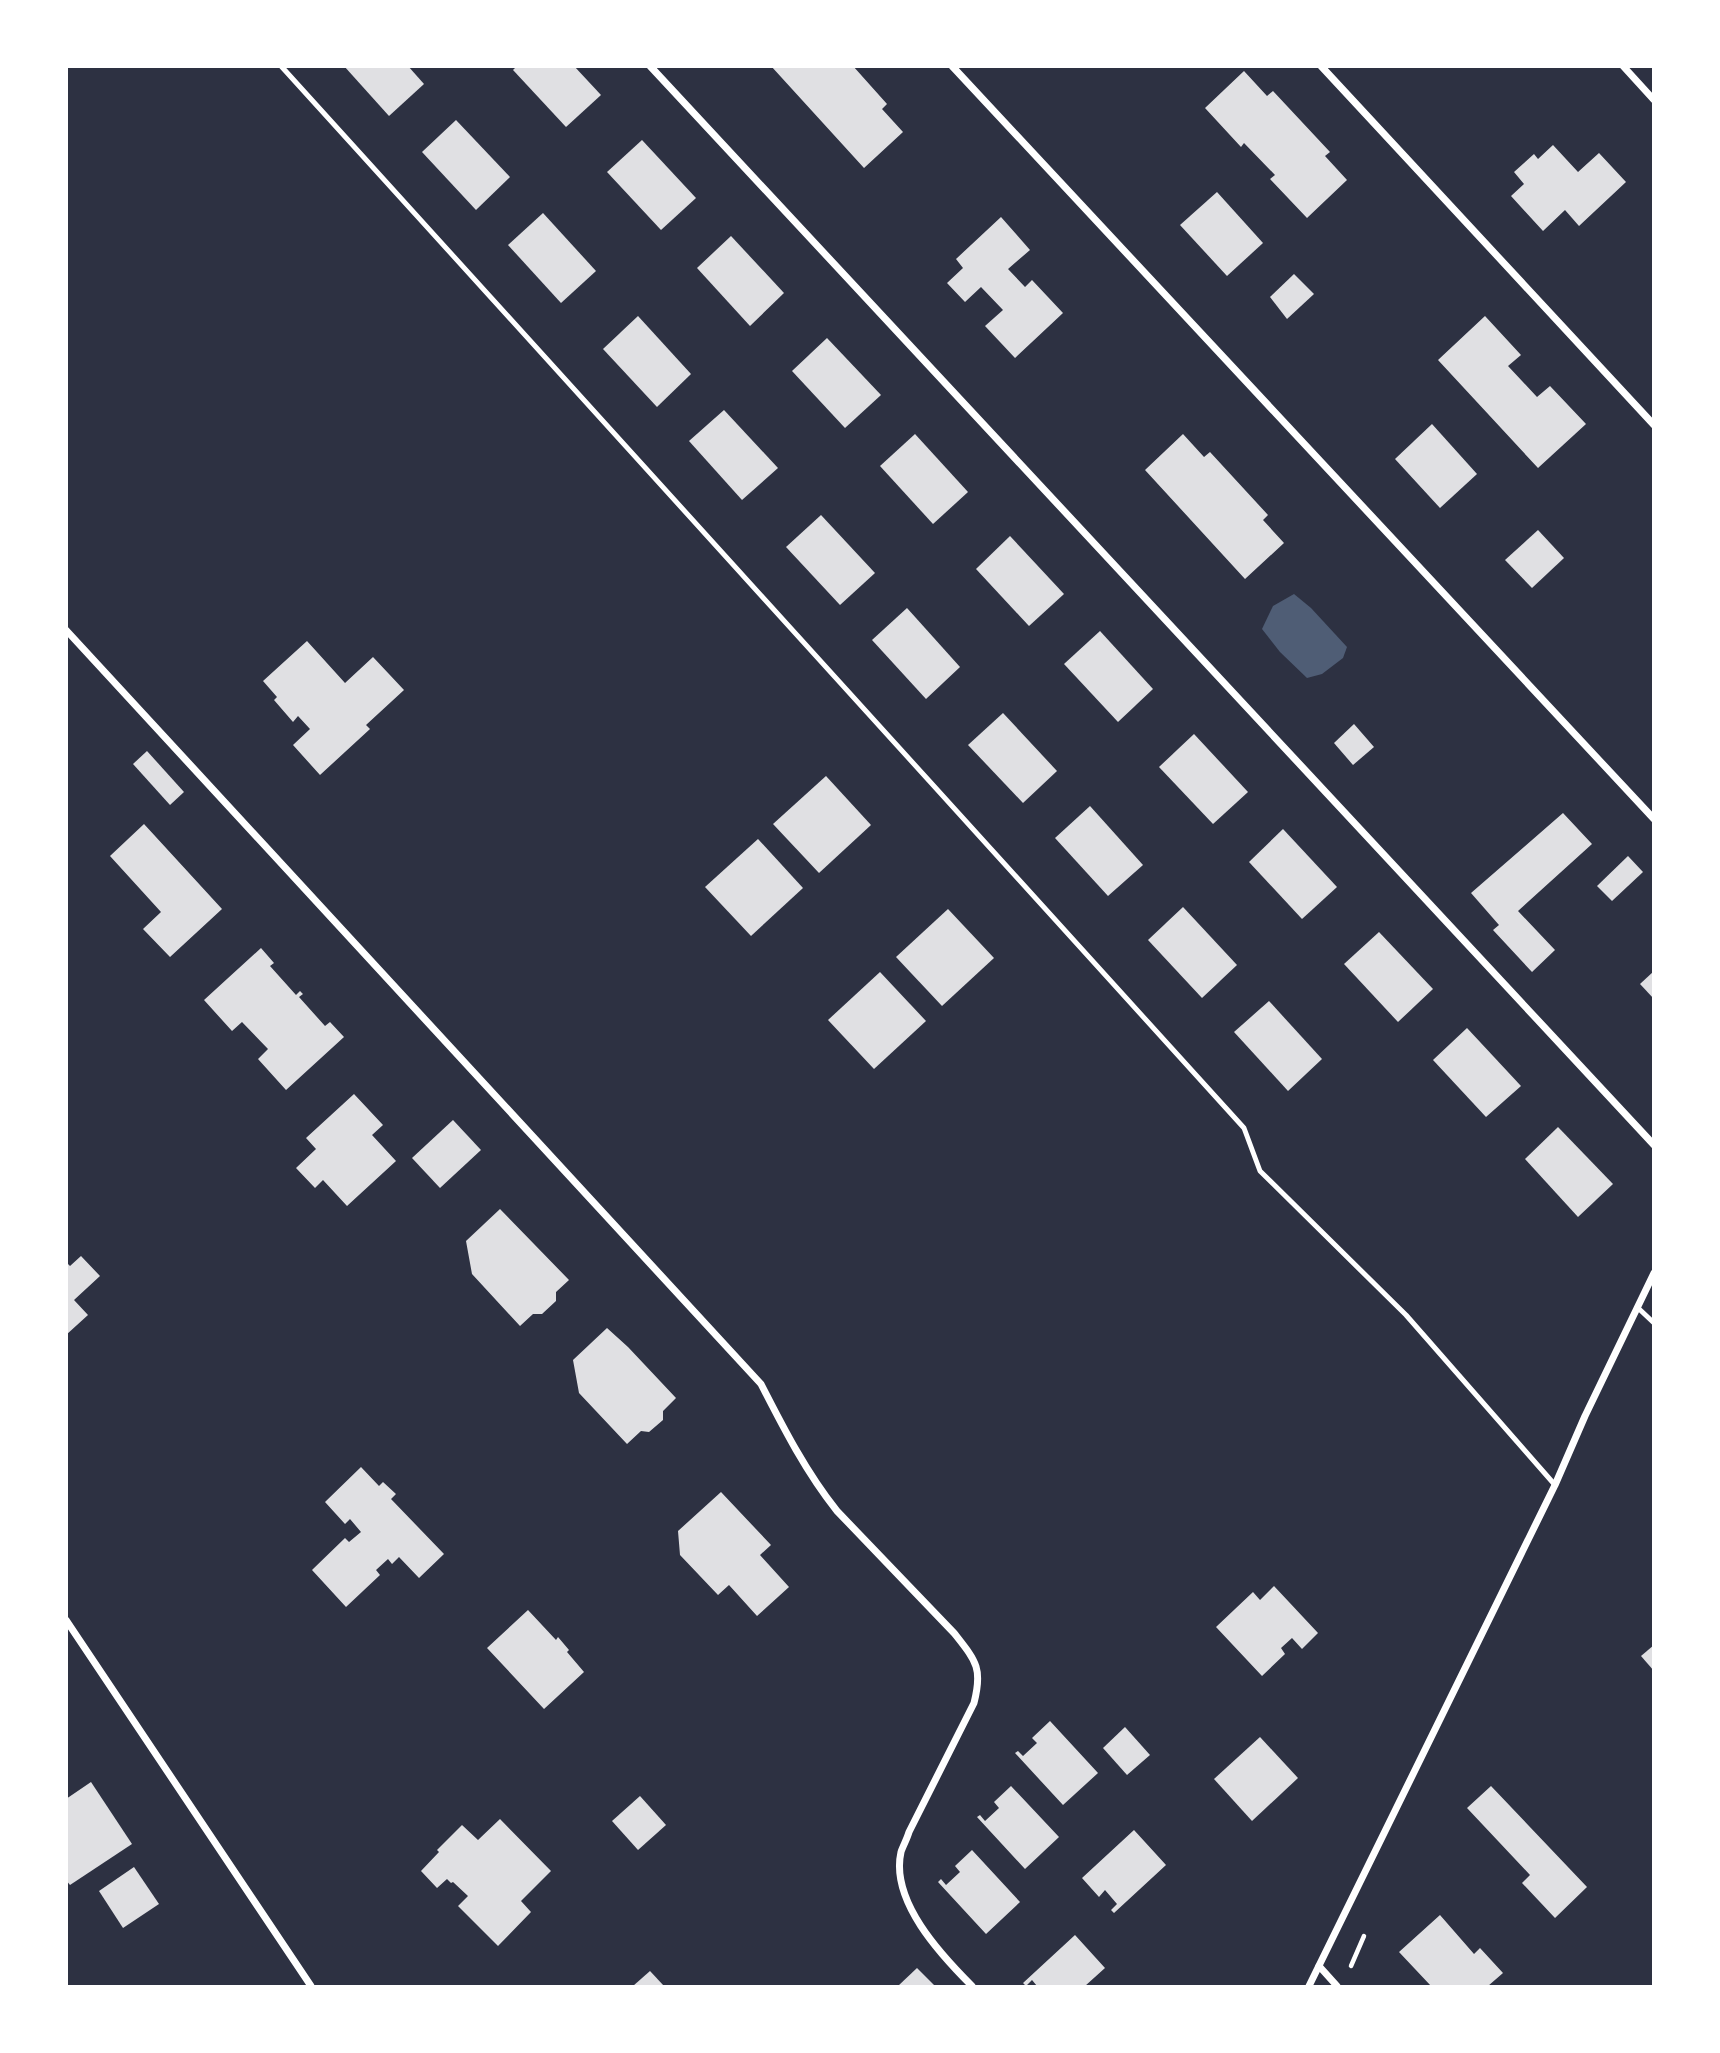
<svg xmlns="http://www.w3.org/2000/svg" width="1720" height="2053" viewBox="0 0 1720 2053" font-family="Bitter,serif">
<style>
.water{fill:#4f5d75}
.building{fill:#e0e0e3}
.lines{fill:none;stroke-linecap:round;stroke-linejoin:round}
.path{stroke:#fff;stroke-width:4.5}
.service{stroke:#fff;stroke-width:5}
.minor{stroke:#fff;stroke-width:7}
</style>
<rect width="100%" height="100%" fill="#2d3142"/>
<polygon class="water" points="1294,594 1311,608 1347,647 1343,658 1322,674 1307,678 1280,652 1262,629 1273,606"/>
<g class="building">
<polygon points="344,66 408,66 424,84 389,116"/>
<polygon points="517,66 574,66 601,95 566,127 513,70"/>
<polygon points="771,66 853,66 887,104 882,109 903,132 864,168"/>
<polygon points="1244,71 1267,96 1273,91 1330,152 1325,156 1347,180 1307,218 1270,179 1275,175 1244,143 1241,147 1205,108"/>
<polygon points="456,120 510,177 476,210 422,152"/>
<polygon points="642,140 696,198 661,230 607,172"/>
<polygon points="1553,145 1578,172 1599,153 1626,182 1579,226 1565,210 1543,231 1511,196 1524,184 1514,172 1534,154 1538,159"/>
<polygon points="1217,192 1263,243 1227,276 1180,225"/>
<polygon points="543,213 596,271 561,303 508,245"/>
<polygon points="1001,217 1030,250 1008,269 1025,287 1032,280 1063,313 1015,358 985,326 1003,310 981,287 965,302 947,283 963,268 956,259"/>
<polygon points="731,236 784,293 750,326 697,268"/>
<polygon points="1294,274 1314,294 1287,319 1270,297"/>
<polygon points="638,316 691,374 657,407 603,349"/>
<polygon points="1485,316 1521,355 1508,366 1537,397 1550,386 1586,424 1538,468 1438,360"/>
<polygon points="827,338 881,395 845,428 792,371"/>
<polygon points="724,410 778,468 742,500 689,441"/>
<polygon points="1432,424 1477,474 1440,508 1395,459"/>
<polygon points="915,434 968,492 933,524 880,466"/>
<polygon points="1183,434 1204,457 1210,452 1268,515 1263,520 1284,543 1245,579 1145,470"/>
<polygon points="821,515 875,573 840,605 786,547"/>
<polygon points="1538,530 1564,558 1532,588 1505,560"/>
<polygon points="1010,536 1064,594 1029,626 976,569"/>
<polygon points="907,608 960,667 926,699 872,640"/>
<polygon points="1100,631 1153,689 1118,722 1064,664"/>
<polygon points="307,641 345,683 373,657 404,690 366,725 370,729 320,775 293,745 310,729 298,716 293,722 274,700 277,697 263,681"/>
<polygon points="1003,713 1057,771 1023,803 968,745"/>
<polygon points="1354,724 1374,747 1353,765 1334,743"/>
<polygon points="1194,734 1248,792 1213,824 1159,767"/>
<polygon points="147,751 184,792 170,805 133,764"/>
<polygon points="826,776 871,825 819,873 773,824"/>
<polygon points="1090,806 1143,865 1108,896 1055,838"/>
<polygon points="1563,813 1592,844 1518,911 1555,950 1532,972 1493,930 1499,925 1471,893"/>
<polygon points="144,824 222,909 170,957 143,929 161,912 110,856"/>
<polygon points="1283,829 1337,887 1302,919 1249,862"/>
<polygon points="758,839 803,888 751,936 705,887"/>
<polygon points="1628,856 1643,872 1612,901 1597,886"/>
<polygon points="1183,907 1237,965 1202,998 1148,940"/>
<polygon points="948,909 994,958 942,1006 896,957"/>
<polygon points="1379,932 1433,989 1398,1022 1344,964"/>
<polygon points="261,948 274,963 270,966 296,995 300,991 303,994 299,997 325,1026 330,1022 344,1037 286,1090 258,1059 268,1049 242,1022 232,1031 204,1000"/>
<polygon points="1654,971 1654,999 1640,984"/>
<polygon points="880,972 926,1021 874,1069 828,1020"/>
<polygon points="1269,1001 1322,1059 1288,1091 1234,1032"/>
<polygon points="1467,1028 1521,1086 1486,1117 1433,1060"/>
<polygon points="354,1094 383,1125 372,1135 396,1161 347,1206 323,1180 315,1188 296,1168 316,1149 306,1138"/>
<polygon points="453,1120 481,1150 440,1188 412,1158"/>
<polygon points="1558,1127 1613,1184 1578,1217 1525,1159"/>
<polygon points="500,1209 569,1280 556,1292 556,1301 542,1314 533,1314 520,1326 472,1274 466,1241"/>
<polygon points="81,1256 100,1276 74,1300 88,1315 66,1335 66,1262 70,1266"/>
<polygon points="607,1328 628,1347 676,1398 663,1411 663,1420 649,1432 641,1431 627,1444 579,1393 573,1360"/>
<polygon points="361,1467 379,1486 383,1482 396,1494 391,1499 444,1554 419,1578 399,1557 392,1564 388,1559 376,1570 380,1575 346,1607 312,1570 345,1538 349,1542 361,1532 350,1519 345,1524 325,1502"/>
<polygon points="721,1492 771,1545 760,1555 789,1587 757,1616 729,1585 718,1595 680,1555 678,1531"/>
<polygon points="1274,1586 1318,1633 1302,1649 1292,1638 1281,1648 1285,1654 1262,1676 1216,1627 1253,1592 1260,1600"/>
<polygon points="528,1610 556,1640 558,1637 569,1650 567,1652 584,1672 544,1709 487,1648"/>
<polygon points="1654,1645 1654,1671 1641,1656"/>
<polygon points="1050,1721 1098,1773 1063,1805 1015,1753 1018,1751 1023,1756 1037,1743 1032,1738"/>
<polygon points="1125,1727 1150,1755 1127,1775 1103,1748"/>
<polygon points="1260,1737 1298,1778 1252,1821 1214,1779"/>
<polygon points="91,1782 132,1844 70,1885 66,1880 66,1799"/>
<polygon points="1011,1786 1059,1837 1025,1869 977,1817 980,1815 985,1821 999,1808 994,1802"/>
<polygon points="1491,1786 1587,1887 1555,1918 1522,1883 1530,1875 1467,1808"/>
<polygon points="640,1796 666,1825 638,1850 612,1821"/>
<polygon points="500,1819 551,1871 521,1901 531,1912 498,1946 458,1906 468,1896 453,1882 451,1883 447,1879 437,1888 421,1871 439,1852 437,1850 462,1825 478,1840"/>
<polygon points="1134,1830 1166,1865 1114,1913 1111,1910 1117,1904 1105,1890 1099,1897 1082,1878"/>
<polygon points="972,1850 1020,1902 986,1934 938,1882 941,1879 946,1885 960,1872 955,1866"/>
<polygon points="134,1867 159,1904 123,1928 99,1891"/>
<polygon points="1440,1915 1474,1954 1480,1948 1503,1973 1488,1986 1431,1986 1399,1952"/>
<polygon points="1075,1935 1105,1968 1085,1986 1037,1986 1032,1980 1026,1986 1023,1983"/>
<polygon points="917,1968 935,1986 898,1986"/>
<polygon points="650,1971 664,1986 633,1986"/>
</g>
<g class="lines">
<polyline class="path" points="1351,1966 1364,1936"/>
<g class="service">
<polyline points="281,66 1244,1128 1260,1171 1406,1315 1555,1485"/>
<polyline points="1637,1307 1654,1323"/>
</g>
<g class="minor">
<polyline points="650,66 1654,1145"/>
<polyline points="952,66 1654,819"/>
<polyline points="1321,66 1654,425"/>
<polyline points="1623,66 1654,100"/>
<path d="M66,630L761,1384C784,1429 806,1472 837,1511L954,1633C976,1661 983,1668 974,1703L909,1832C907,1839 903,1846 901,1852C890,1901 941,1955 972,1986"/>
<polyline points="66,1620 311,1986"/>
<polyline points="1319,1966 1337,1986"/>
<polyline points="1309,1986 1555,1485 1585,1416 1654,1273"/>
</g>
</g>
<rect width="1720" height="2053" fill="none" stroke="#ffffff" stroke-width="136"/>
</svg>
